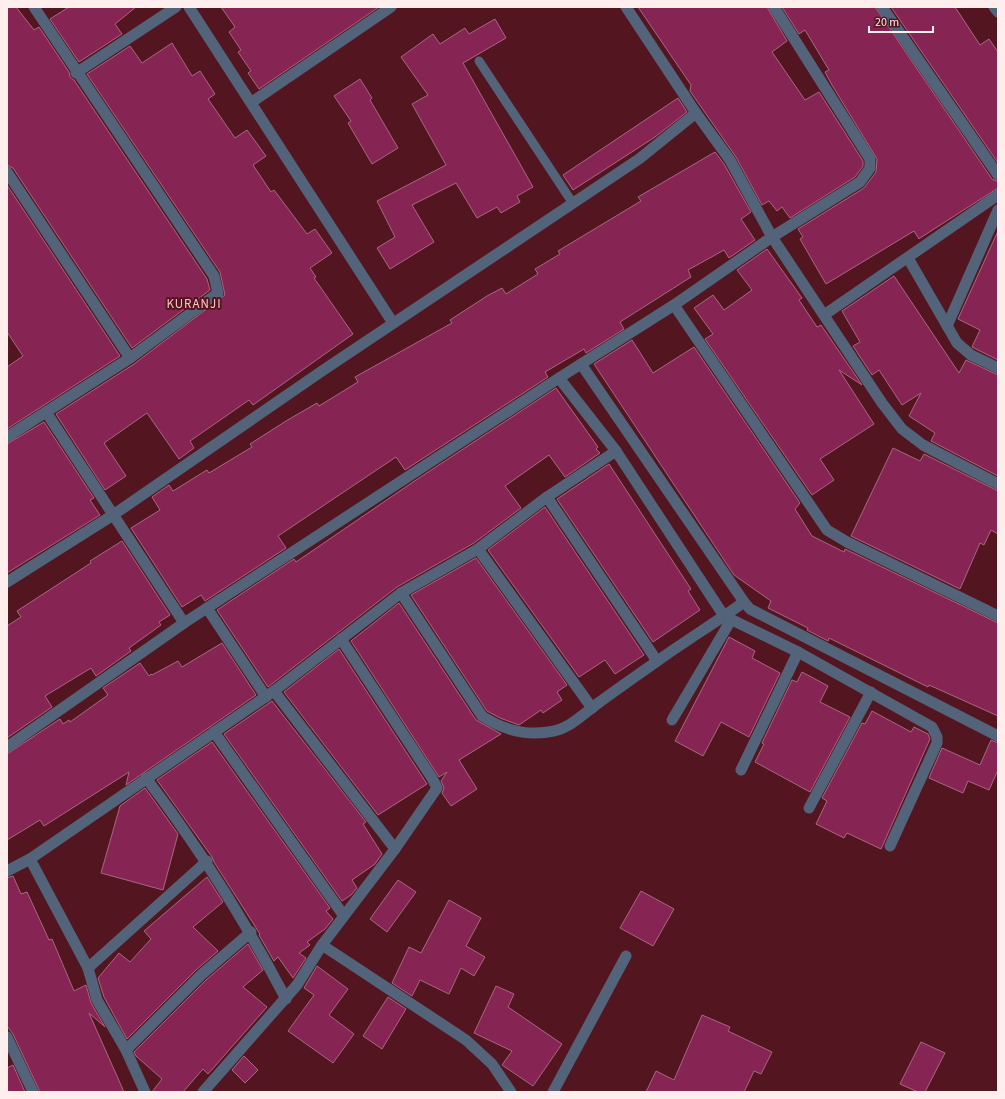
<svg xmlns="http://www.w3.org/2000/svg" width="1005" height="1099" viewBox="0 0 1005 1099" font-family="'Source Sans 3',sans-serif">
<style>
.building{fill:#862554;stroke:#a96781}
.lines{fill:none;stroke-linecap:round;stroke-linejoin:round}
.service{stroke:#53647a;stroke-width:9}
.minor{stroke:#53647a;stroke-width:11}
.labels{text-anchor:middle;stroke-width:4;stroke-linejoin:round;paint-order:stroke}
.quarter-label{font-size:13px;letter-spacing:1px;fill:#ffc0c3;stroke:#53151f}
</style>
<rect width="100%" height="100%" fill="#53151f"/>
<g class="building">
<polygon points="7,7 16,7 34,30 39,27 69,72 70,77 74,80 207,279 210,290 132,348 13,168 7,165"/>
<polygon points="69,7 136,7 115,24 122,34 79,62 50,19"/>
<polygon points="221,7 379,7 259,89 248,73 251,71 238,52 241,50 229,32 235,27"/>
<polygon points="638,7 767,7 787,41 772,52 805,100 819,92 863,161 863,166 855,177 790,218 782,207 777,211 769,201 762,205 736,157 690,91 691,85"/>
<polygon points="782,7 875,7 992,179 998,182 998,188 920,238 919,239 914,231 826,284 800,239 803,237 798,229 864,188 876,172 877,159 832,85 825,72 829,70 805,30 799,34"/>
<polygon points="891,7 955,7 980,45 989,39 998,52 998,163"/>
<polygon points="495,19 506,38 463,63 533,187 517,196 520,202 501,213 497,207 477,218 456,183 412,205 434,242 390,269 377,248 395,237 377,201 446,165 412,104 428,95 401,57 433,34 440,44 465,28 469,34"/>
<polygon points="172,43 192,76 200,71 215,94 208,99 235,138 247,130 266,156 253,165 271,192 274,190 307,234 315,229 332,253 310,268 316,277 314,278 353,334 253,405 249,400 190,441 194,448 179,459 147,413 104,443 126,476 105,490 56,414 134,364 225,295 220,272 87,74 130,46 142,63"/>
<polygon points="360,79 372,98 370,100 398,148 372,164 348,123 351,121 334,96"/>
<polygon points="678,98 687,112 655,137 573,190 563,175"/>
<polygon points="715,152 724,164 751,212 741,219 755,240 729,258 724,250 688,270 691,277 620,322 624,329 586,353 584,349 545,372 548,377 405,470 396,457 278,536 286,548 205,601 201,595 182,607 131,528 160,510 152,497 169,485 173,491 207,470 209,473 252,447 250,444 286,421 317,403 319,406 358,382 355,377 452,323 450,320 487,296 502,288 506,294 538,274 535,269 560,254 558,251 641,201 638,197"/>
<polygon points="7,185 120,356 7,429 7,367 23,356 7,332"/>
<polygon points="998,231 998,360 972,347 980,330 958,319"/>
<polygon points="767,249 802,298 799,300 817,327 821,325 862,385 839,370 874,424 820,459 834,480 812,495 705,339 713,334 694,308 713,295 724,310 752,290 737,270"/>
<polygon points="894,276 959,373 966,360 998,375 998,476 931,441 935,433 909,416 921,393 902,405 879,370 872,375 853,346 860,342 842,311"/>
<polygon points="632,340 653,373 694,347 800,503 795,509 812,536 844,552 845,549 998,623 998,716 929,685 928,687 829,638 828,641 807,630 808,628 768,608 771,601 734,575 594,364"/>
<polygon points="556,388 598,447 596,449 600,453 565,477 549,455 505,486 521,508 474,543 397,587 268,687 217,610 294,559 296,562 413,482"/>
<polygon points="44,422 94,498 90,500 100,515 7,573 7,444"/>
<polygon points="893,448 920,461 924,454 998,491 998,534 991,530 984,545 980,543 960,589 851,536"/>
<polygon points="609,464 691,589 688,591 700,610 653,642 557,499"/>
<polygon points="545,507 644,655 615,674 605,660 579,677 488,550"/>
<polygon points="122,541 170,615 159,622 161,625 129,648 131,651 96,676 91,668 45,696 52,707 7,738 7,626 21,617 17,611 91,563 90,561"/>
<polygon points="476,558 567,685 557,692 562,700 543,713 541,710 519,725 500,718 487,711 411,595"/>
<polygon points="399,603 476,720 501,734 459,760 477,789 451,806 442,793 444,788 441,781 447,772 439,777 351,641"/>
<polygon points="729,637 755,651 752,658 780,673 749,737 721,722 703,756 675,741"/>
<polygon points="222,643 256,695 126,785 129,772 44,826 40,820 7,840 7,754 60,719 63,724 69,720 70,722 108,695 103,688 140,663 149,676 151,674 152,675 178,661 182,667"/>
<polygon points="339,649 427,784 378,815 284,692"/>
<polygon points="802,672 828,686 820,702 850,717 810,792 755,762 764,744 762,743 792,680 797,682"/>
<polygon points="272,701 366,822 363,824 382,854 375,864 352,880 357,888 351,895 342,901 224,734"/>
<polygon points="872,711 911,732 914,727 928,734 930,739 881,849 847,833 844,838 816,824 827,801 822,798 862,723 865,724"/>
<polygon points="991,740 998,743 998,770 989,790 968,781 963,793 929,778 942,748 980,765"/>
<polygon points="212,742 330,908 326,911 333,919 325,929 307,942 310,945 299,953 306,958 293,978 278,957 274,961 259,935 260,934 214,862 212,857 157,780"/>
<polygon points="145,788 178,834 163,890 101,873 120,806"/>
<polygon points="13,876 21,894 27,892 49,940 52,939 74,991 86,985 91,1003 105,1027 89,1013 124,1092 40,1092 13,1034 7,1026 7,878"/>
<polygon points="207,877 223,902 193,927 218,951 196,970 127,1039 104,997 98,978 119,953 130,962 151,939 144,931"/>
<polygon points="398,880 416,892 387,932 370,919"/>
<polygon points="641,891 674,909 653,946 620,928"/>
<polygon points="449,900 481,918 466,946 485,957 474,976 461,968 449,994 420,980 412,996 392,983 409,947 421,953"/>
<polygon points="248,944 263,970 243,987 267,1007 208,1074 203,1069 183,1092 152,1092 162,1079 136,1056 134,1052 206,980"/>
<polygon points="317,966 348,989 329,1015 354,1034 333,1063 288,1031 314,995 304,988"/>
<polygon points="496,986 514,994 508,1007 562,1044 533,1086 502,1065 512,1051 474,1033"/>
<polygon points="388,997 406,1009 382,1049 363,1036"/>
<polygon points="702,1015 730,1027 728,1031 772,1052 761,1074 754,1071 744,1092 646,1092 656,1071 674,1080"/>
<polygon points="921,1042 945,1053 925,1092 918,1092 900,1084"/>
<polygon points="244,1056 258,1070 245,1083 232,1070"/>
<polygon points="13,1065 25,1092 7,1092 7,1068"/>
</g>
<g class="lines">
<polyline class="service" points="479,61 572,202"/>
<g class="minor">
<polyline points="189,7 393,323"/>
<polyline points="626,7 696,113 730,160 772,237 882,403 902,429 923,445 998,484"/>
<polyline points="882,7 998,175"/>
<polyline points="994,7 998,12"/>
<polyline points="76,73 176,7"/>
<polyline points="252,102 391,7"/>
<polyline points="7,172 130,358"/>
<polyline points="908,258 957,343 971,355 998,368"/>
<polyline points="674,305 827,530 847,542 998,616"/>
<polyline points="824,315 998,195"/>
<polyline points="947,326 998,210"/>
<polyline points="581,364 744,602 750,609 998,736"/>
<polyline points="559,378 616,451 724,616 798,652 932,727 937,737 937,743 890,846"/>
<polyline points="46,412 184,623"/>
<polyline points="7,437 130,358 218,293 214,276 34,7"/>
<polyline points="547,497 657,661"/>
<polyline points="478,549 592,708"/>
<polyline points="7,582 113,515 322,371 639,159 696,113"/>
<path d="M401,593L482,716C502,729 523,736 548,732C568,730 581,716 597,704C616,690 636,676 656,662C685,641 715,623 744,602"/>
<polyline points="207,608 266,697"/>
<polyline points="274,691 395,849"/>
<polyline points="672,720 731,620"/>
<polyline points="214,732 344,916"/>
<polyline points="7,747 184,623 559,378 674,305 772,237 860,182 870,168 870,159 774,7"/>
<polyline points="741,770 798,652"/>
<path d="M146,778C201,850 244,919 286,999"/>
<polyline points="809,808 871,692"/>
<polyline points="30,859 88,968 97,1000 126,1050 145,1092"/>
<polyline points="7,871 30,859 274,691 401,593 478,549 547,497 616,451"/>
<polyline points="322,945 466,1040 492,1064 511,1092"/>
<polyline points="88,968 207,861"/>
<polyline points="7,1037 33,1092"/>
<polyline points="126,1050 201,975 251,932"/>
<polyline points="203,1092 297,985 322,945 395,849 437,788 432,778 341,639"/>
<polyline points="553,1092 626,956"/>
</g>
</g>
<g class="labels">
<g class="quarter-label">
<text x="194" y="308">KURANJI</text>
</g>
</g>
<rect width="1005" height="1099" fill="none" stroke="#feeeee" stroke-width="16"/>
<path d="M869 26v6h64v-6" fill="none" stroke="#feeeee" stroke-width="2"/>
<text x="875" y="26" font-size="12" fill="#feeeee" stroke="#53151f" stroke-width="3" paint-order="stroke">20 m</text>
</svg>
